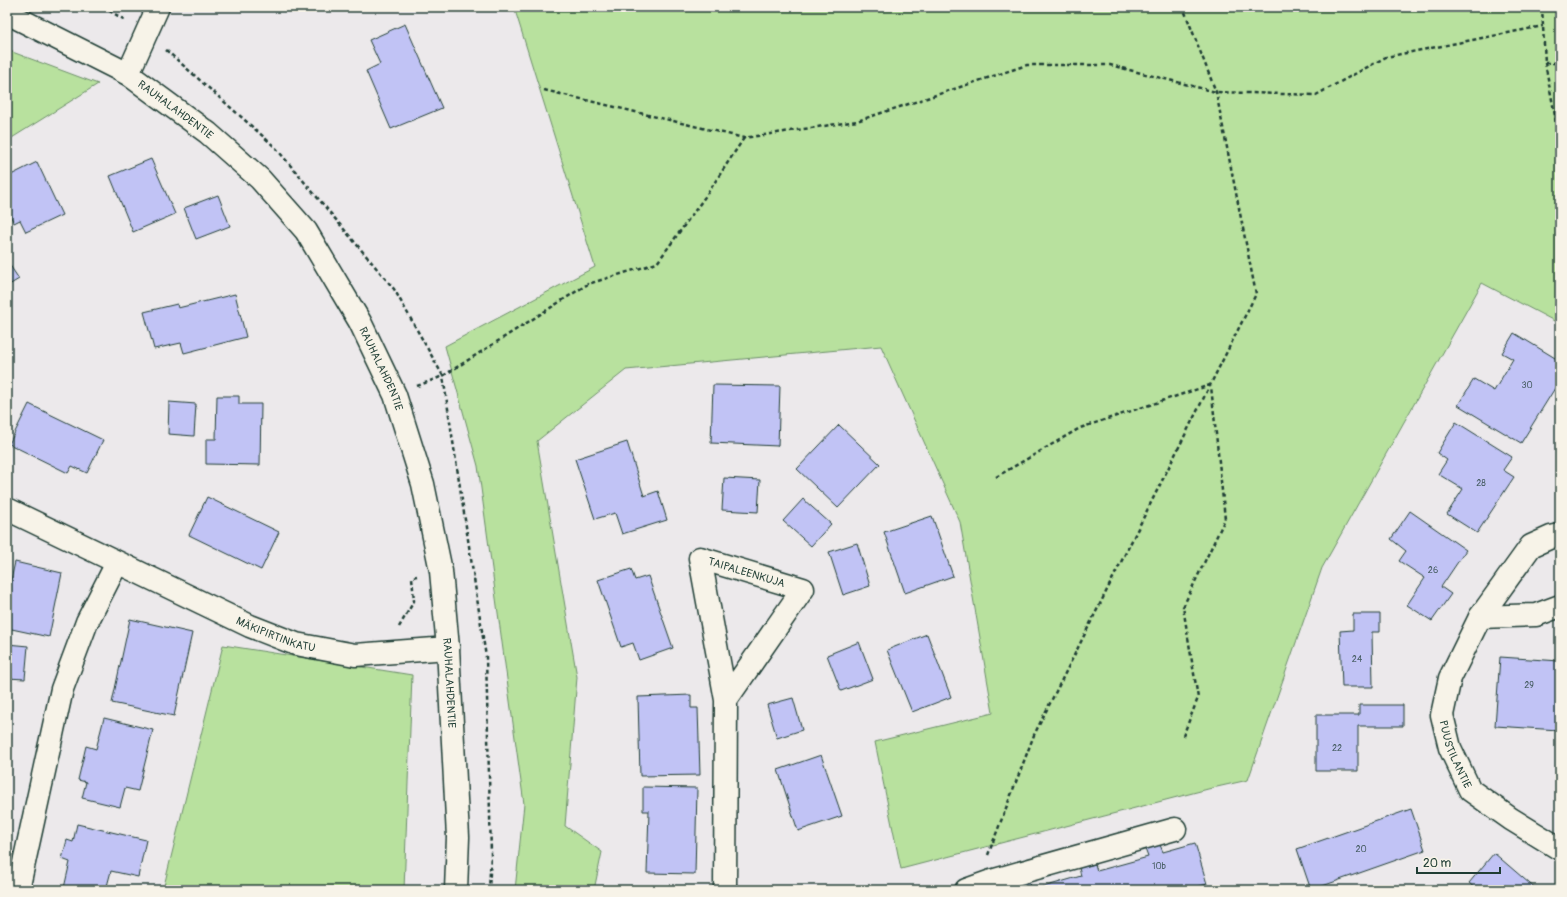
<svg xmlns="http://www.w3.org/2000/svg" width="1567" height="897" viewBox="0 0 1567 897" font-family="Pangolin,sans-serif">
<style>
.green{fill:#b8e19e;stroke:#6c8f69}
.building{fill:#c1c3f5;stroke:#1f3d34}
.lines{fill:none;stroke-linecap:round;stroke-linejoin:round}
.minor-casing{stroke:#1f3d34;stroke-width:25}
.major-casing{stroke:#1f3d34;stroke-width:25}
.path{stroke:#1f3d34;stroke-width:2.5;stroke-dasharray:4 3;stroke-linecap:butt}
.minor{stroke:#f7f3e8;stroke-width:22}
.major{stroke:#f7f3e8;stroke-width:22}
.labels{text-anchor:middle;stroke-width:3.5;stroke-linejoin:round;paint-order:stroke}
.number-label{font-size:9px;fill:#485e64}
.street-label{font-size:11px;fill:#1f3d34;stroke:#f7f3e8}
</style>
<rect width="100%" height="100%" fill="#ece9eb"/>
<filter id="ink" filterUnits="userSpaceOnUse"><feTurbulence type="fractalNoise" baseFrequency=".025" numOctaves="2"/><feDisplacementMap in="SourceGraphic" scale="8" xChannelSelector="R" yChannelSelector="G"/><feConvolveMatrix kernelMatrix="1 2 1 2 8 2 1 2 1" color-interpolation-filters="sRGB"/></filter>
<g filter="url(#ink)">
<g class="green">
<polygon points="514,7 1560,7 1560,324 1482,283 1322,568 1248,780 1208,789 901,869 875,742 993,713 960,522 881,346 626,370 537,441 577,677 565,826 602,852 594,890 515,890 524,804 478,466 445,346 595,267"/>
<polygon points="7,50 98,84 7,141"/>
<polygon points="223,645 412,675 404,890 163,890"/>
</g>
<g class="building">
<polygon points="405,24 442,108 391,129 366,71 380,64 369,40"/>
<polygon points="151,159 175,214 133,232 110,176"/>
<polygon points="37,162 62,215 26,232 20,220 14,223 7,209 7,197 9,196 7,191 7,177"/>
<polygon points="218,195 230,226 196,239 184,208"/>
<polygon points="7,261 19,279 9,285 7,282"/>
<polygon points="235,294 246,337 184,353 181,343 154,349 144,312 177,304 178,308"/>
<polygon points="1514,333 1560,361 1560,380 1521,443 1458,405 1474,379 1494,391 1513,359 1502,353"/>
<polygon points="713,385 780,386 778,446 711,443"/>
<polygon points="217,396 239,396 239,404 261,404 260,465 206,464 206,439 216,439"/>
<polygon points="169,402 196,404 194,436 168,434"/>
<polygon points="29,404 103,440 87,473 72,466 68,473 9,444"/>
<polygon points="1456,422 1512,457 1503,470 1514,477 1477,533 1447,514 1463,489 1438,474 1447,460 1437,453"/>
<polygon points="839,425 880,464 838,508 797,469"/>
<polygon points="627,442 644,496 658,491 667,520 622,534 615,513 595,519 575,459"/>
<polygon points="724,478 760,480 758,512 722,510"/>
<polygon points="207,497 279,532 261,570 189,535"/>
<polygon points="803,499 831,524 811,546 783,521"/>
<polygon points="1410,511 1466,550 1441,587 1451,594 1432,621 1407,605 1425,578 1399,561 1406,551 1391,539"/>
<polygon points="932,516 953,576 905,593 884,532"/>
<polygon points="857,543 870,586 843,595 829,552"/>
<polygon points="15,562 62,573 49,637 7,628 7,598"/>
<polygon points="631,569 635,580 648,576 673,648 639,660 633,643 621,647 598,580"/>
<polygon points="1353,614 1380,614 1380,632 1372,632 1373,687 1342,687 1340,631 1353,630"/>
<polygon points="130,619 192,633 174,716 112,703"/>
<polygon points="927,634 951,697 912,712 887,650"/>
<polygon points="859,642 873,679 841,691 827,655"/>
<polygon points="7,644 28,646 25,679 7,678"/>
<polygon points="1500,657 1560,661 1559,730 1495,726"/>
<polygon points="691,695 691,708 698,708 700,775 640,776 638,697"/>
<polygon points="793,698 802,730 777,738 767,705"/>
<polygon points="1359,705 1403,705 1403,726 1358,726 1358,771 1316,771 1316,715 1359,715"/>
<polygon points="104,718 153,730 138,791 125,788 120,807 82,798 86,782 78,780 86,746 96,749"/>
<polygon points="821,755 842,816 798,831 778,770"/>
<polygon points="643,787 697,788 695,874 647,873 649,811 643,811"/>
<polygon points="1411,809 1425,850 1311,890 1297,849"/>
<polygon points="77,824 146,840 138,877 111,871 106,890 72,890 64,888 70,862 62,859 67,840 73,842"/>
<polygon points="1195,843 1207,884 1186,890 1033,890 1081,876 1079,868 1095,864 1097,871 1148,857 1145,849 1160,845 1163,852"/>
<polygon points="1494,853 1537,890 1477,890 1469,883"/>
<polygon points="1029,883 1031,890 1014,890 1013,888"/>
</g>
<g class="lines">
<defs>
<g id="minor">
<polyline points="128,74 158,7"/>
<path id="s1" d="M7,509L250,626L296,644L355,655L448,648"/>
<path id="s2" d="M1560,535L1551,537L1531,546L1480,617L1450,678L1442,715L1450,748L1470,790L1511,819L1560,849"/>
<polyline points="1480,617 1536,615 1560,606"/>
<polyline points="18,890 62,689 87,622 117,563"/>
<path id="s3" d="M725,890L726,700L700,558L803,589L726,700"/>
<polyline points="966,890 991,881 1175,829"/>
</g>
<g id="major">
<path id="s4" d="M7,13L128,74L208,133L260,179L306,231L360,322L395,395L423,484L441,571L448,648L458,837L456,890"/>
</g>
</defs>
<use href="#minor" class="minor-casing"/>
<use href="#major" class="major-casing"/>
<g class="path">
<polyline points="103,7 125,20"/>
<polyline points="1542,7 1545,63 1560,142"/>
<polyline points="166,50 275,147 394,289 443,376 486,657 491,854 489,890"/>
<polyline points="1545,63 1560,63"/>
<polyline points="544,90 744,138 857,121 1027,65 1110,65 1216,92 1316,95 1386,57 1543,26"/>
<polyline points="417,386 443,376 588,284 657,263 707,194 744,138"/>
<polyline points="996,477 1080,428 1210,385"/>
<polyline points="399,627 414,601 412,577 417,576"/>
<polyline points="1183,736 1198,698 1183,607 1225,519 1211,386"/>
<polyline points="988,855 1034,735 1256,294 1216,92 1183,7"/>
</g>
<use href="#minor" class="minor"/>
<use href="#major" class="major"/>
</g>
</g>
<g class="labels">
<g class="number-label">
<text x="1527" y="388">30</text>
<text x="1481" y="486">28</text>
<text x="1433" y="573">26</text>
<text x="1357" y="662">24</text>
<text x="1529" y="688">29</text>
<text x="1337" y="751">22</text>
<text x="1361" y="852">20</text>
<text x="1159" y="869">10b</text>
</g>
<g class="street-label">
<text dy="4" stroke="none"><textPath href="#s4" startOffset="195">RAUHALAHDENTIE</textPath></text>
<text dy="4" stroke="none"><textPath href="#s4" startOffset="531">RAUHALAHDENTIE</textPath></text>
<text dy="4" stroke="none"><textPath href="#s3" startOffset="383">TAIPALEENKUJA</textPath></text>
<text dy="4" stroke="none"><textPath href="#s1" startOffset="297">MÄKIPIRTINKATU</textPath></text>
<text dy="4" stroke="none"><textPath href="#s4" startOffset="855">RAUHALAHDENTIE</textPath></text>
<text dy="4" stroke="none"><textPath href="#s2" startOffset="266">PUUSTILANTIE</textPath></text>
</g>
</g>
<rect width="1567" height="897" fill="none" stroke="#f7f3e8" stroke-width="24"/>
<rect x="12" y="12" width="1543" height="873" fill="none" stroke="#1f3d34" stroke-width="1.5" filter="url(#ink)"/>
<path d="M1417 867v6h83v-6" fill="none" stroke="#1f3d34" stroke-width="2"/>
<text x="1423" y="867" font-size="12" fill="#1f3d34" stroke="#f7f3e8" stroke-width="3" paint-order="stroke">20 m</text>
</svg>
